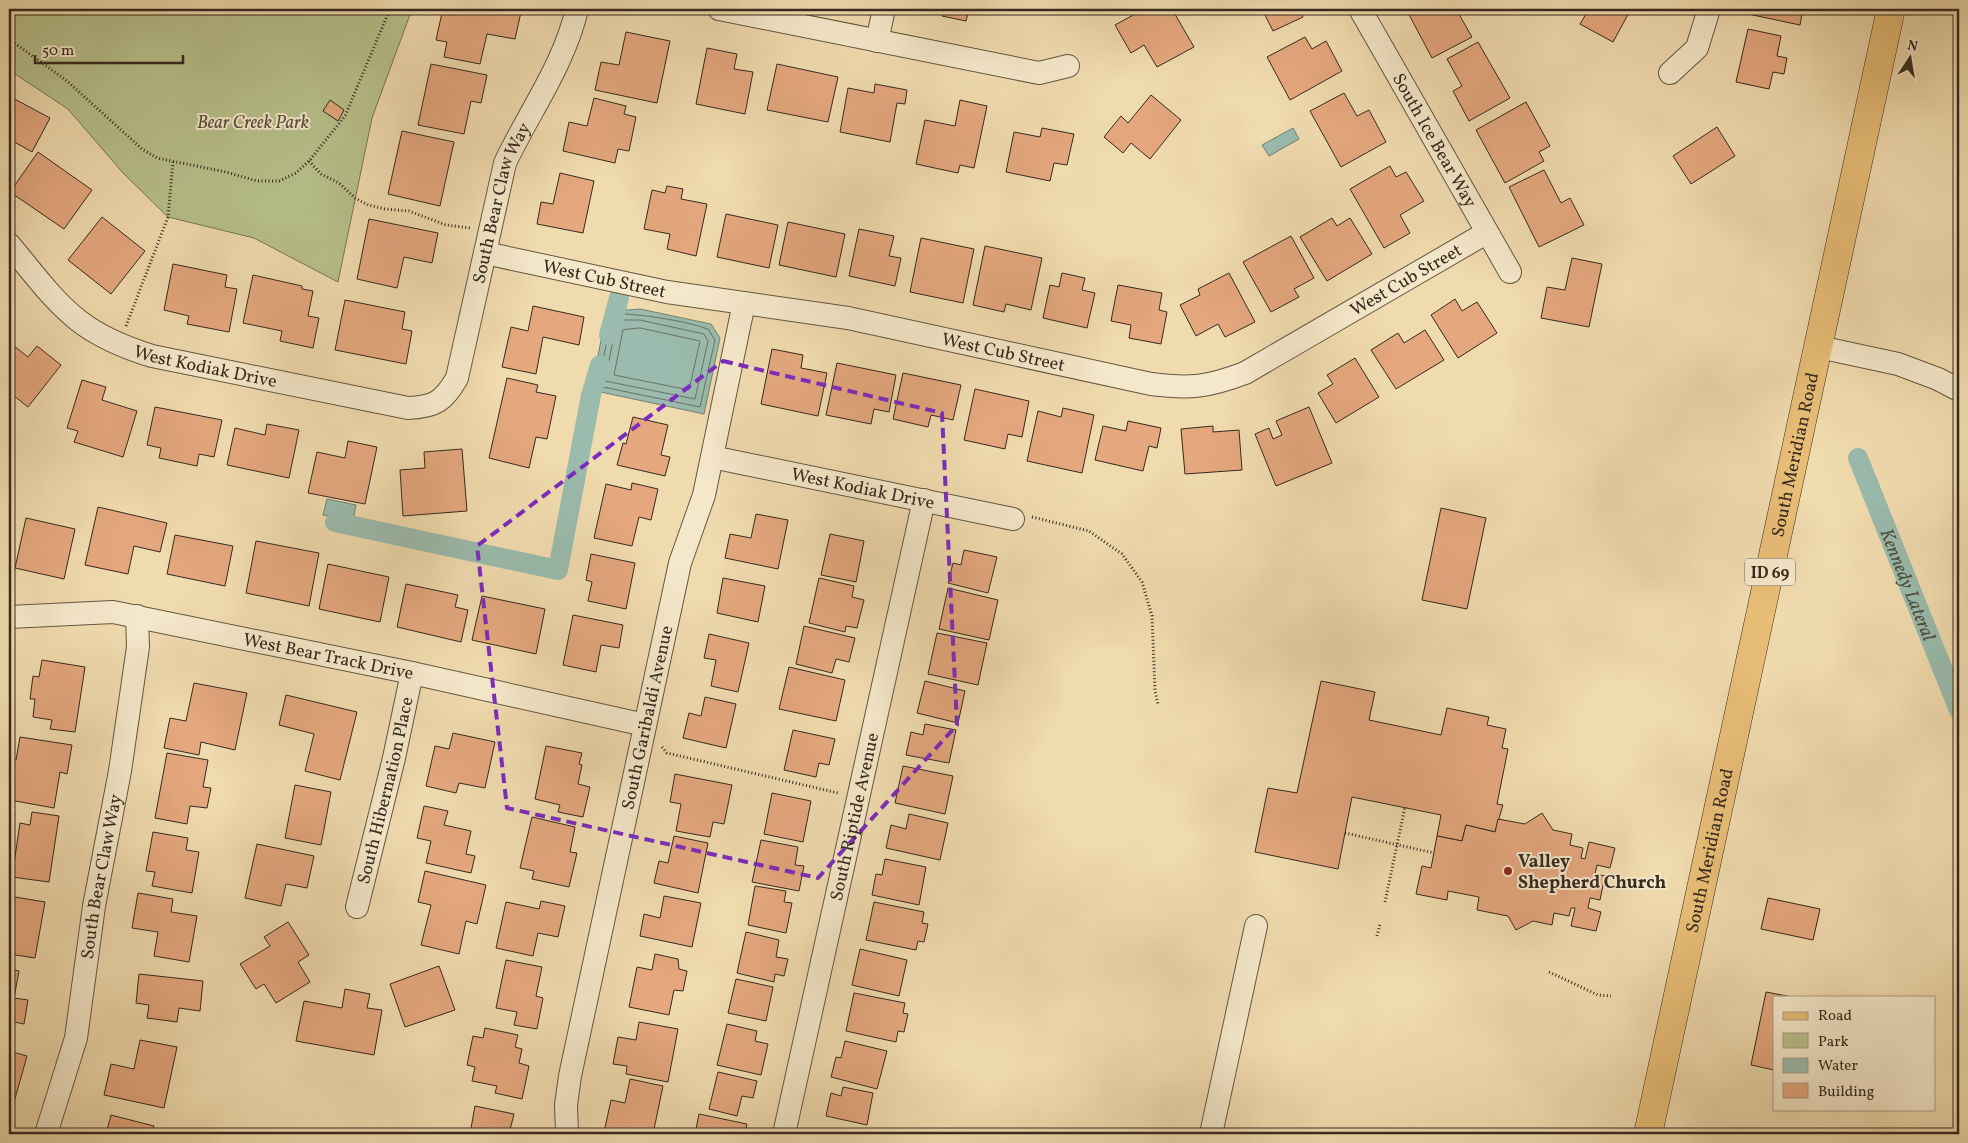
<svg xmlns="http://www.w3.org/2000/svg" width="1968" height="1143" viewBox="0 0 1968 1143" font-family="Vollkorn,serif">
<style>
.green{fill:#b7c18c;stroke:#767556}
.water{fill:#9abbad;stroke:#728174}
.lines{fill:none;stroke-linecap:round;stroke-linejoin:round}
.shore{stroke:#687266;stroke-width:1}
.canal{stroke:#9abbad;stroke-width:20}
.building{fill:#e4a77e;stroke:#36291f}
.minor-casing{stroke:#645643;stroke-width:24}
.major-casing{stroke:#36291f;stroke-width:29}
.path{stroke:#36291f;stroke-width:3;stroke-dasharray:1 2.5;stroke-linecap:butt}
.minor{stroke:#f5e8ca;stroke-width:22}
.major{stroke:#e8be77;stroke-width:28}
.marked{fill:none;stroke:#7b2cbf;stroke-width:4;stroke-dasharray:10 6;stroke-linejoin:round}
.poi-dot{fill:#8f2418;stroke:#f5e8ca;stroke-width:2}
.labels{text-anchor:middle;stroke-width:4;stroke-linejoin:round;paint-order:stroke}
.shield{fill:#f5e8ca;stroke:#6f6252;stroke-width:1}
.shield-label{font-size:16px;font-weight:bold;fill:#36291f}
.park-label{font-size:18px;font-style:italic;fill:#564f3a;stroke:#f5e8ca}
.street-label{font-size:18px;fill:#36291f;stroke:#f5e8ca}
.poi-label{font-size:18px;font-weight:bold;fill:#36291f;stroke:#f5e8ca;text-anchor:start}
.water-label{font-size:19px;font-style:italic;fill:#4f4e42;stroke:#f5e8ca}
</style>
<rect width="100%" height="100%" fill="#f0dbae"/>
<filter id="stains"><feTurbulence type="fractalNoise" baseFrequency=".004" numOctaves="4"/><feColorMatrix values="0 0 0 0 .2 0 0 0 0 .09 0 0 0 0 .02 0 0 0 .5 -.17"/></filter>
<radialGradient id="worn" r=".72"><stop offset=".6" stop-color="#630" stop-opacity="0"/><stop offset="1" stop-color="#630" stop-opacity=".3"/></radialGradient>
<polygon class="green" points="9,9 412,9 372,118 338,282 254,238 168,217 123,173 68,109 9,70"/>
<g class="water">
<polygon points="1293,128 1299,139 1269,156 1262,145"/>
<polygon points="608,306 628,310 640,309 711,324 720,338 704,414 591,390"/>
<polygon points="327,499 356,505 353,521 323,515"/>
</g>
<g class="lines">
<g class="shore">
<path d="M613,313C644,315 678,319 708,329L715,340L700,407L598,386Z"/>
<polygon points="618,320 640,320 704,334 708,341 695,399 605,381"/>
<polygon points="640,328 700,341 689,390 614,375 623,330"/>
</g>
<g class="canal">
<polyline points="609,335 619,298"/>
<path id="s1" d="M1858,458L1959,710"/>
<polyline points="335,522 558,570 591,395 600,365"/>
</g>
</g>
<g class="building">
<polygon points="451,9 504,9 521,12 515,39 487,34 480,64 444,57 447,42 436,40 442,13 450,15"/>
<polygon points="944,9 969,9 966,21 942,16"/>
<polygon points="1144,9 1172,9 1194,47 1157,67 1144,45 1131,53 1115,25"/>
<polygon points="1262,9 1299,9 1303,17 1273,31"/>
<polygon points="1406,9 1456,9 1472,37 1432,58"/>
<polygon points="1589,9 1631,9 1613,42 1580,24"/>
<polygon points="1749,9 1803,9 1800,25 1748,14"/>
<polygon points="1748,29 1781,36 1777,56 1787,58 1784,74 1773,72 1769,89 1736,82"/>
<polygon points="626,32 670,41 657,103 595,90 601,62 619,65"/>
<polygon points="1305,37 1312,49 1326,41 1342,71 1290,100 1267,57"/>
<polygon points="1478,42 1510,98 1469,121 1453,91 1462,86 1447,59"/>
<polygon points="707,48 737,54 734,69 753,72 745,114 696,104"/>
<polygon points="431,64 487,75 481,103 471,101 464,134 418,125"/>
<polygon points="777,64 838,77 828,122 767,110"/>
<polygon points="875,84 907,90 905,104 897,103 890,142 840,132 848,88 874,93"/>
<polygon points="1344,93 1357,116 1369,110 1386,142 1341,167 1310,111"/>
<polygon points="1151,95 1181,120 1150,159 1131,143 1123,153 1104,137 1121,116 1128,123"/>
<polygon points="9,96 50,118 32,152 9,139"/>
<polygon points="594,98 626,106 624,114 636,117 629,151 618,149 615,163 563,151 569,122 587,126"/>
<polygon points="330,100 344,110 338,121 323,111"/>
<polygon points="960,100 987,106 974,168 960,165 958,173 916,164 925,120 955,126"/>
<polygon points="1526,102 1550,146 1539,152 1544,161 1505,183 1476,130"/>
<polygon points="1717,127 1735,156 1691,184 1673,156"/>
<polygon points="1042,128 1074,134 1067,165 1054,163 1050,181 1006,172 1014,132 1040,137"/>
<polygon points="402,131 454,142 440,206 388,194"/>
<polygon points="38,152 92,190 64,229 10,192"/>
<polygon points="1390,166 1396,177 1406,172 1424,201 1400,215 1410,233 1384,248 1350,189"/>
<polygon points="1544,170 1561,203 1570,198 1584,225 1539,247 1509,187"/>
<polygon points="560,173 594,181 583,233 537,224 541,202 553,204"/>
<polygon points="667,186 683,189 681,199 707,204 696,256 667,249 670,234 644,229 652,190 665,193"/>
<polygon points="726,214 778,225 769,268 717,257"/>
<polygon points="102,217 145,251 111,294 68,260"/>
<polygon points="1332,218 1337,226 1350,218 1372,254 1327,281 1300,237"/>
<polygon points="369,219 438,233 432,263 404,257 397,288 357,279"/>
<polygon points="788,222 845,234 836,277 779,265"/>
<polygon points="859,229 894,236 889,256 901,258 895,286 849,276"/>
<polygon points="1291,236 1314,278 1294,289 1299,297 1271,312 1243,262"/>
<polygon points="921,238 974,249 963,303 910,292"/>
<polygon points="985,246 1042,258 1031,310 1006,304 1004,312 973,305"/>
<polygon points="1572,258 1602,264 1589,327 1541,318 1547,287 1565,290"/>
<polygon points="173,264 227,275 225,287 237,289 229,332 187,324 189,316 164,310"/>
<polygon points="1062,273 1085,278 1082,290 1095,293 1087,328 1043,318 1050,285 1059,287"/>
<polygon points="1229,273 1255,322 1225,337 1218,324 1196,336 1180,305 1200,295 1198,289"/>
<polygon points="253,275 302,286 302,289 313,291 308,316 319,318 313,348 280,341 282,331 243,323"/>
<polygon points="1118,285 1162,293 1159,310 1167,312 1161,344 1129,338 1131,325 1111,321"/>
<polygon points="1455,299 1462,311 1477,302 1497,333 1458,358 1431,315"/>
<polygon points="345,300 405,312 402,329 412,331 406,364 335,350"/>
<polygon points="533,306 584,317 579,345 543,337 536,374 502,367 511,327 528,331"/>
<polygon points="1425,330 1444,360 1396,389 1371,350 1398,333 1404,343"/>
<polygon points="9,342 28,357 37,346 61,365 28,407 9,392"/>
<polygon points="772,349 803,355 801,368 827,373 818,416 761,404"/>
<polygon points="1355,358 1379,397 1336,423 1318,393 1333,384 1327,375"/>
<polygon points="837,363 896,375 889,412 874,409 871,424 826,415"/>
<polygon points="903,373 961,385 953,420 931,415 928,427 893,419"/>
<polygon points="507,378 538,385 536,392 556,396 547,439 536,437 529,468 489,458"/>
<polygon points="82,380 106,387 102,400 137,411 123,457 74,442 78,431 67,428"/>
<polygon points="975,389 1029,401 1022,437 1008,434 1005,449 964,440"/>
<polygon points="155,407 222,420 214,457 199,454 197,466 159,458 161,448 147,445"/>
<polygon points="1309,407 1332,463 1276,486 1255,434 1269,428 1273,439 1282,435 1276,421"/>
<polygon points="1063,408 1094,415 1082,473 1027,461 1038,411 1061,417"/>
<polygon points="633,417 668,425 661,455 670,457 665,476 617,465 623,443 626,444"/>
<polygon points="1128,421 1161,428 1157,448 1149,446 1143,471 1095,460 1103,426 1126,431"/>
<polygon points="267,424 299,430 289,478 227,465 235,428 265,435"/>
<polygon points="1213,426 1213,432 1239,430 1242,470 1185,474 1181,429"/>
<polygon points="348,441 377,447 365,504 308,493 317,452 345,458"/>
<polygon points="462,449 467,511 403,516 400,470 425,468 424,452"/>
<polygon points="632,483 658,489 651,520 639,517 632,546 594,538 606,484 631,490"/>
<polygon points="98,507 167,523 160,552 134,546 128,574 85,565"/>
<polygon points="1441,508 1486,518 1467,609 1422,600"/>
<polygon points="756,514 788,520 778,569 725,558 730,534 751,538"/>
<polygon points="26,518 75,529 64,579 15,568"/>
<polygon points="830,534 864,541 856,582 821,575"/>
<polygon points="175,535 233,546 225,586 167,574"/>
<polygon points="256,541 319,553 309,606 246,593"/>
<polygon points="964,550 997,557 988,593 948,583 953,563 961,565"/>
<polygon points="591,554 635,563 626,609 588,601 592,582 586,580"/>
<polygon points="328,564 389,577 380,622 319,609"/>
<polygon points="723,578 765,586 758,622 717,613"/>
<polygon points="819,578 854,586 852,597 864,600 857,628 846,626 845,632 809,623"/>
<polygon points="406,584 458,595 455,607 468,610 461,642 397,627"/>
<polygon points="948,588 998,600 989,640 939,629"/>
<polygon points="482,596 545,609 536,654 472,640"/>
<polygon points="573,615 623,625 619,648 601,645 596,672 563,665"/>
<polygon points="804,626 855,638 849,662 836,659 832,673 796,664"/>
<polygon points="937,633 987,643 978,685 928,674"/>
<polygon points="709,634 749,643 738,692 711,686 716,660 704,658"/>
<polygon points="42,660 85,667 75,732 50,729 52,720 33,717 35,699 30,699 33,676 39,677"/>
<polygon points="789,667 845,680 836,721 779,709"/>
<polygon points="925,681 965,691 958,723 917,713"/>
<polygon points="1321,681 1375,692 1369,720 1441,735 1447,708 1489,717 1487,725 1506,729 1502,748 1508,749 1497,804 1503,805 1495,832 1466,825 1462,841 1437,836 1441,815 1352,797 1338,869 1255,852 1268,788 1297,793"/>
<polygon points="194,683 247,693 235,750 201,742 199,755 164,748 170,718 186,721"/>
<polygon points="286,695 357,712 340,780 305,771 314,734 279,725"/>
<polygon points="705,697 736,704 726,748 683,738 689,713 701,716"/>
<polygon points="925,724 956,730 949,763 906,755 911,732 923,735"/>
<polygon points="793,730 835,739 829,765 819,763 816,777 784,770"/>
<polygon points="453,733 495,742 485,788 459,783 456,793 426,786 435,746 449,749"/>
<polygon points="20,737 72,745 67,774 60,772 54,808 10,800 12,787 9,787 9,758 16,760"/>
<polygon points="546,746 582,753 579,764 582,765 578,784 590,787 583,817 558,812 560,805 535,799"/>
<polygon points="167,753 208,760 203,787 211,788 207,808 190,806 187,824 155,818"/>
<polygon points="903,766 953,776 945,814 895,803"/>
<polygon points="675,774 732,785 724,824 713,822 710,837 676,831 681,804 670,802"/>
<polygon points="295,785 331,792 321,845 285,838"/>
<polygon points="772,793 811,801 803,842 764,834"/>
<polygon points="424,806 448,811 444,825 471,831 466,854 475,856 471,873 426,863 431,841 417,838"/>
<polygon points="32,812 59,816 49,882 12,877 20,823 30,825"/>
<polygon points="9,813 15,814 9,842"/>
<polygon points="1542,813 1553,830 1572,834 1570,845 1583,848 1581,858 1585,859 1589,842 1615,848 1610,868 1597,865 1595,874 1605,876 1600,900 1590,898 1588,908 1601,912 1596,931 1571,926 1575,908 1571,908 1569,916 1554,913 1552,925 1533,921 1516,930 1508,916 1477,910 1479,897 1448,891 1447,900 1416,894 1422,866 1431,868 1437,836 1462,841 1466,825 1495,832 1498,819 1525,824"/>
<polygon points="909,814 948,823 940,860 886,848 891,825 906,829"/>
<polygon points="532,817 575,827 570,852 577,853 569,887 532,879 534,871 520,868"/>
<polygon points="153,832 188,838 186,850 199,852 192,893 152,886 155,872 146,871"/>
<polygon points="674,836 708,843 698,893 654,883 659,861 668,863"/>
<polygon points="761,840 798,847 795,865 804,866 799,891 752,882"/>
<polygon points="257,844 314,856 307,888 286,884 281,906 245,898"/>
<polygon points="885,859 926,867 919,905 872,895 876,874 882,875"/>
<polygon points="425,871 486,885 477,924 466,921 459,954 421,945 431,905 418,902"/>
<polygon points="755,886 786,891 784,902 792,903 786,933 748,925"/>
<polygon points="138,893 173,899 171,912 197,916 189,962 154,956 158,932 132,928"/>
<polygon points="9,896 45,902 35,958 9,954"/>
<polygon points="664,896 701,903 692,947 640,936 644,914 660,918"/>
<polygon points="1768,898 1820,909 1813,940 1761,929"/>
<polygon points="541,901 565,906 558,937 538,933 533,956 496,948 506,902 539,909"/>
<polygon points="874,902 924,912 922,923 928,924 924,942 918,941 916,950 866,940"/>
<polygon points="288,922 309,955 298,962 310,982 276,1003 264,984 256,989 240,964 270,946 264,937"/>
<polygon points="746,932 779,940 776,957 788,959 784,976 775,974 774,982 737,973"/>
<polygon points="860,949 907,960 899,996 852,985"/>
<polygon points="655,954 678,959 679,969 687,971 683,991 674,990 669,1015 629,1007 637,967 652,970"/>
<polygon points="506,960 542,967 536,996 543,998 537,1029 514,1025 517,1012 496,1008"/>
<polygon points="439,966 455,1010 405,1027 390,984"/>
<polygon points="9,969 19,971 14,998 28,1000 24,1024 9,1021"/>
<polygon points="139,974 203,981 200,1011 179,1008 177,1022 147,1018 149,1005 136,1003"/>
<polygon points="736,979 773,987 766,1021 728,1013"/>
<polygon points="345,989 370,994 367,1008 382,1010 374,1055 296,1041 304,1001 342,1008"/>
<polygon points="1766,992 1792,997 1774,997 1774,1070 1751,1065"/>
<polygon points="854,993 905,1003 903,1013 908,1014 904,1032 898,1031 896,1042 846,1031"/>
<polygon points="639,1022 678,1029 668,1082 626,1074 627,1066 613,1064 618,1037 636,1040"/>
<polygon points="727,1024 757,1031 755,1041 768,1044 761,1075 717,1065"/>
<polygon points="485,1028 518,1035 515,1047 522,1049 519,1063 529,1066 522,1099 495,1093 497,1086 472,1081 475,1067 467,1065 473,1036 483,1038"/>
<polygon points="140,1040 177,1047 164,1108 104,1095 111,1064 134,1069"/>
<polygon points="845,1041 887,1051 877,1089 831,1077 836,1057 841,1058"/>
<polygon points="9,1051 27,1056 9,1120"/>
<polygon points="718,1072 757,1081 753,1098 742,1096 737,1116 709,1109"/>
<polygon points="630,1079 663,1086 653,1134 614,1134 604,1132 611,1100 625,1103"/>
<polygon points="843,1087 873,1093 867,1125 826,1116 831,1093 841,1096"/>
<polygon points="475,1106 514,1114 509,1134 470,1134"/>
<polygon points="699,1114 747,1124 745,1134 695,1134"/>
<polygon points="111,1115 154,1126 151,1134 90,1134 91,1130 106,1134"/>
</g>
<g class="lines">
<defs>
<g id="minor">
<polyline points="719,9 1039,73 1068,66"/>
<path id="s2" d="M1360,9L1510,272"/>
<polyline points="877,41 884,9"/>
<polyline points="1670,73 1697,48 1709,9"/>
<path id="s3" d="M9,244C31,270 52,300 79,321C101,338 126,348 152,356L408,408C435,407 444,401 457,378L505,163C529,112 564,65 577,9"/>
<path id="s4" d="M485,253L667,292L848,318L1151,384C1190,389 1208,387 1245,373L1486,233"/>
<polyline points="1819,347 1898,364 1938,379 1959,390"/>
<path id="s5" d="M712,457L1013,519"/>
<path id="s6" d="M9,617L113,612L412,673L645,725"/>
<path id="s7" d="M357,907L394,758L412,673"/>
<path id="s8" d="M46,1134L76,1038L94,906L120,771L138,647L137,616"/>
<path id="s9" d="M567,1134L566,1105L570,1076L680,563L704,495L744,303"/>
<path id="s10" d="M784,1134L924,500"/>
<polyline points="1211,1134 1256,926"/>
</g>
<g id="major">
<path id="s11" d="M1648,1134L1891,9"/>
</g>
</defs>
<use href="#minor" class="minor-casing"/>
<use href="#major" class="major-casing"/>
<g class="path">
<polyline points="9,39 67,81 142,149 157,158 226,172 257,181 279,181 296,173 309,161 345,116 390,9"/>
<polyline points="309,161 321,174 339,183 355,198 368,205 385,209 409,211 446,225 470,228"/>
<polyline points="126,326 168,217 173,162"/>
<polyline points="1032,517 1089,531 1122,554 1142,582 1152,616 1155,691 1158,704"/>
<polyline points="662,747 667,753 838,793"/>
<polyline points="1345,833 1434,853"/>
<polyline points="1385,902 1405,807"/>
<polyline points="1377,936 1380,924"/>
<polyline points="1549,972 1598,995 1611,996"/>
</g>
<use href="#minor" class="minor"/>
<use href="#major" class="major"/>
</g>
<path class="marked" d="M723,361L942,413L957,725L818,878L507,808L477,546Z"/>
<circle class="poi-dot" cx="1508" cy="871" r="5"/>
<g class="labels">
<rect class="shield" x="1745" y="558.5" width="50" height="27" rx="4"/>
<g class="shield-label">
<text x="1770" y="578">ID 69</text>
</g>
<g class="park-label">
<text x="253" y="128">Bear Creek Park</text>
</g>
<g class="street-label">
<text dy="6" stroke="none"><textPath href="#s2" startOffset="151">South Ice Bear Way</textPath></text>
<text dy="6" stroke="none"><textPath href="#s3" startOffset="689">South Bear Claw Way</textPath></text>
<text dy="6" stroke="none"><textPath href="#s4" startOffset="122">West Cub Street</textPath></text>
<text dy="6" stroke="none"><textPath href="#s4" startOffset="961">West Cub Street</textPath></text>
<text dy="6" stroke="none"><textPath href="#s4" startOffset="528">West Cub Street</textPath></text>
<text dy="6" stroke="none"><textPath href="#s3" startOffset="240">West Kodiak Drive</textPath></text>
<text dy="6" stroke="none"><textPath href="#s11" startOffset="695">South Meridian Road</textPath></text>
<text dy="6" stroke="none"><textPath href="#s5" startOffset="154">West Kodiak Drive</textPath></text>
<text dy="6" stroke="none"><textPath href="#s6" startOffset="324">West Bear Track Drive</textPath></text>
<text dy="6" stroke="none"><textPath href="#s9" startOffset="425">South Garibaldi Avenue</textPath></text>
<text dy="6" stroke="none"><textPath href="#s7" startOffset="120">South Hibernation Place</textPath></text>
<text dy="6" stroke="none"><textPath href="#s10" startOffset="325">South Riptide Avenue</textPath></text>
<text dy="6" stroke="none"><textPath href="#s11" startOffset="290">South Meridian Road</textPath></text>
<text dy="6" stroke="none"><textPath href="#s8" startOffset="264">South Bear Claw Way</textPath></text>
</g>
<g class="poi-label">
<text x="1518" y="867">Valley<tspan x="1518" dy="21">Shepherd Church</tspan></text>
</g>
<g class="water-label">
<text dy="7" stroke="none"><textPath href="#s1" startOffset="136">Kennedy Lateral</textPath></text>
</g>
</g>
<rect width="1968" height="1143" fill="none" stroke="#f0dbae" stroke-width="30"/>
<rect x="10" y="10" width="1948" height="1123" fill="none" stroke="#36291f" stroke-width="2.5"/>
<rect x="15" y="15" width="1938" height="1113" fill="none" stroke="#36291f"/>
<rect x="1773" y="996" width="162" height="115" fill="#f5e8ca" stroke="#a99c86"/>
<rect x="1783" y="1012" width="25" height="8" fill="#e8be77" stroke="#a99c86"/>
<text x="1818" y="1020" font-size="15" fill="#36291f">Road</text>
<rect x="1783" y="1033" width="25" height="15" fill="#b7c18c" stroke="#a99c86"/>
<text x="1818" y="1046" font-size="15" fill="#36291f">Park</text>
<rect x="1783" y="1058" width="25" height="15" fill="#9abbad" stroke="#a99c86"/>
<text x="1818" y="1070" font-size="15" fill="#36291f">Water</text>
<rect x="1783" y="1083" width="25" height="15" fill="#e4a77e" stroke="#a99c86"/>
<text x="1818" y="1096" font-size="15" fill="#36291f">Building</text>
<g transform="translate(1910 58) rotate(12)" stroke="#f5e8ca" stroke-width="4" paint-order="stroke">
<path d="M0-4L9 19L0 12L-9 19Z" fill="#36291f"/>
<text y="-8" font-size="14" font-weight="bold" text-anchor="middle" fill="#36291f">N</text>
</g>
<path d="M35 55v8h148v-8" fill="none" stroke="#36291f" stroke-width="2.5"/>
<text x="42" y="55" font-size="15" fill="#36291f" stroke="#f5e8ca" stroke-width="4" paint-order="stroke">50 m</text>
<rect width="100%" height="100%" filter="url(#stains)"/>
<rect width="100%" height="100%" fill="url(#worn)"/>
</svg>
